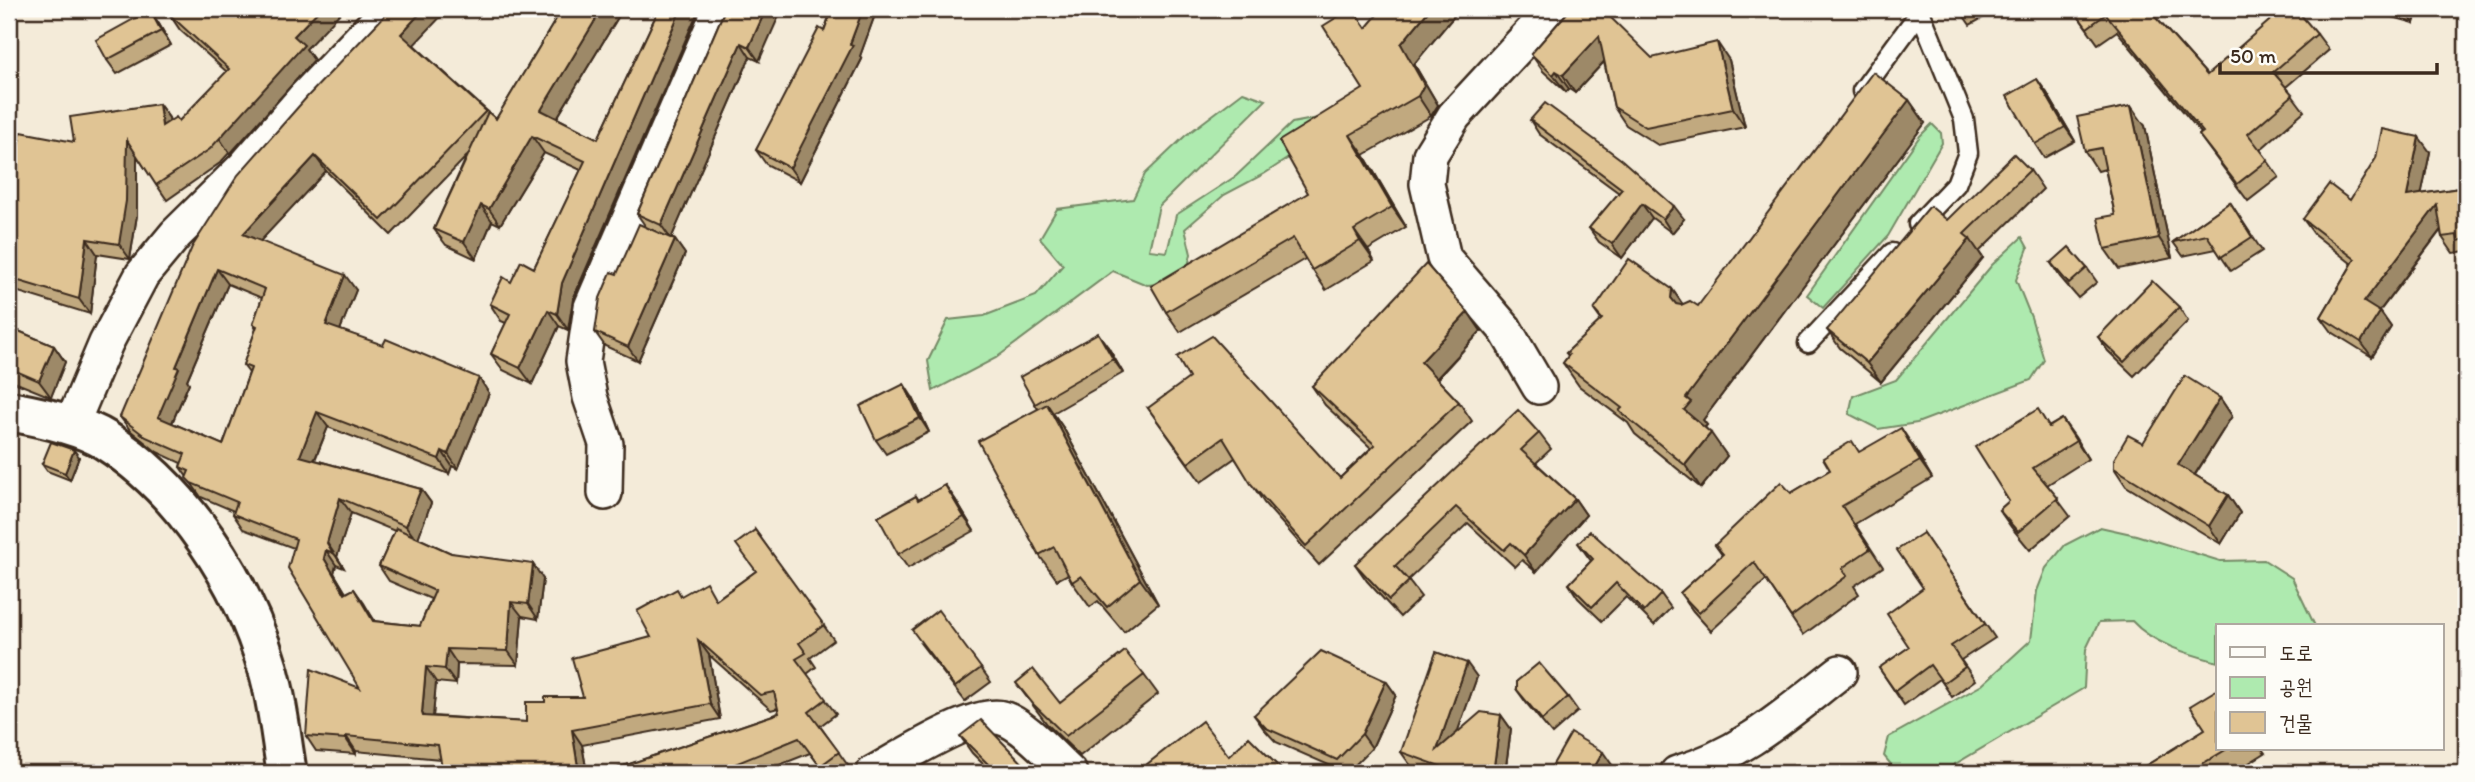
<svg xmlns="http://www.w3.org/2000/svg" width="2475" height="782" viewBox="0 0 2475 782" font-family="Itim,'Poor Story',sans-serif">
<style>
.green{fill:#aeeaaf;stroke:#748a66;stroke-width:2}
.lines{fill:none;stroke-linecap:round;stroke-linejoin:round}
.lane-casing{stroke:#3b2a1e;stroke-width:23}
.street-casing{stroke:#3b2a1e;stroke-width:38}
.secondary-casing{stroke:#3b2a1e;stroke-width:44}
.lane{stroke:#fdfcf7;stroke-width:18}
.street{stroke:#fdfcf7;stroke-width:33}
.secondary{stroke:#fdfcf7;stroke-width:38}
.wall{fill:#c1a97f;stroke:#3b2a1e;stroke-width:2;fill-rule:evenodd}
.shaded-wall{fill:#9d8968;stroke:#3b2a1e;stroke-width:2}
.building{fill:#e0c494;stroke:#3b2a1e;stroke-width:2;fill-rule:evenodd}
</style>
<rect width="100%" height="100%" fill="#f4ebd9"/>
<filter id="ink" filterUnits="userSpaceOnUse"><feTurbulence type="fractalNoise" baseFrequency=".0143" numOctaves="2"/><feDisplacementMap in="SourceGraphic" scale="14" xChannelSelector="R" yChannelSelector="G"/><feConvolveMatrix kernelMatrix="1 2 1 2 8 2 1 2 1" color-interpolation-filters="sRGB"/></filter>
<g filter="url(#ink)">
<g class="green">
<polygon points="1243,92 1266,100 1159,206 1149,250 1167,252 1176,215 1236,176 1292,123 1324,117 1328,132 1264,174 1224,195 1185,229 1191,254 1184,282 1147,285 1113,271 996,358 933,391 928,361 948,320 984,316 1036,296 1063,265 1040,238 1057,209 1133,199 1145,174 1185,136"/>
<polygon points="1932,124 1941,133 1942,143 1888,236 1823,308 1807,295 1920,136"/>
<polygon points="2022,237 2028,248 2016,280 2031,317 2044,360 2031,380 1917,423 1878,429 1849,414 1853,396 1896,380 1992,265"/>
<path d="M2100,527L2136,535L2220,561L2264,560L2292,578L2315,626H2218V662C2188,654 2153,644 2132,621L2099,622L2086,649L2084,688L1940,773H1898L1884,756L1889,737L1982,685L2031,640L2037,591L2046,568L2065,545Z"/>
</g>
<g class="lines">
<defs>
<g id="lane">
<polyline points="1862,91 1920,12"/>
<polyline points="1918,224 1956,184 1968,153 1964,119 1919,9"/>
<polyline points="1808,343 1892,253"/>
</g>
<g id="street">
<polyline points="1539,387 1505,329 1444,258 1427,184 1430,155 1454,116 1553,9"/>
<polyline points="71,426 106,343 142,275 176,234 244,167 303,99 389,9"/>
<polyline points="605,493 606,444 590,397 583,361 591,307 720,9"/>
<path d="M873,773C899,759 975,710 1002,718C1024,724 1053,758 1070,773"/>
<path d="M1677,773C1743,754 1787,713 1840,672"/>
</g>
<path id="secondary" d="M9,411C37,416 81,425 105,440C183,489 243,582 268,669C278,702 281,739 287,773"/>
</defs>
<use href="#lane" class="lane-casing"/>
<use href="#street" class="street-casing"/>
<use href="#secondary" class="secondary-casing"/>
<use href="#lane" class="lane"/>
<use href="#street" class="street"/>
<use href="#secondary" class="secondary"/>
</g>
<g class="wall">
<path d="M391,9L414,45L496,119L562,9H623L557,118L598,139L659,9H699L573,299L568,330L559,326L532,384L503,370L491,354L506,323L501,321L490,304L511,282L534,268L581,170L544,153L500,225L492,221L476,259L446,245L434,229L467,156L391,235L326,171L260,241L356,290L340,330L489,393L458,469L452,466L449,474L328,427L315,460L421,489L431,503L418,538L451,553L543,579L538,619L522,616L518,665L457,664L456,684L436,682L433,716L526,722L545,702L583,697L651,637L682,596L717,599L756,571L755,530L834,640L810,658L816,667L807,674L836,714L820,726L849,767L841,773H825L810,753L759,773H603L779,713L778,708L771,710L709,655L720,719L582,745L587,773H443L440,759L356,751V754L316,751L306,736L360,688L294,548L243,529L233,514L234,511L201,497L180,467L181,463L157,452L131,431L120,417ZM228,284L262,298L253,324L256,329L243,365L249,373L223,445L172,423L189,383L187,380ZM351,513L395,531L379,566L389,581L431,599L420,626L375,621L354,589L346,593L334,573L336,565L344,568L337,557Z"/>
<polygon points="725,9 759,61 750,57 671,238 675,240 685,254 638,361 605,346 595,332 617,274 646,227 637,214"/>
<polygon points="832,9 877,9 860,56 862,59 800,182 766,164 756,150 824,31"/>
<polygon points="1382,9 1460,9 1414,64 1438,105 1431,116 1364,155 1406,227 1368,250 1374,261 1326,290 1305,259 1180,332 1166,312 1308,193 1363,89 1367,28"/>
<polygon points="1959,9 1999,9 1970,25"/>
<polygon points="2073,9 2152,9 2150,11 2207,75 2317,34 2329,50 2286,87 2304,111 2260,150 2279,177 2248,201 2199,135 2201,133 2117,31 2098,44"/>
<polygon points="2370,9 2418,9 2414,23 2372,11"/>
<polygon points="150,10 159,24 171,45 117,74 107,60"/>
<polygon points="1564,10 1652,58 1729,60 1745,127 1658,145 1626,125 1614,107 1604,62 1575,93 1569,89 1566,92 1543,71 1531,54 1566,14"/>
<polygon points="170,15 306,49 314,60 220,163 167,200 137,156 137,215 130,259 97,254 90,314 12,290 9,285 9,246 10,240 9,239 9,191 74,142 159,104 169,118 170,121 179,121 227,72 180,30"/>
<polygon points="2047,93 2075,141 2044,158 2035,144"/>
<polygon points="1909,100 1925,123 1703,420 1707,425 1705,427 1727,456 1701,488 1635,434 1628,423 1579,386 1563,363 1568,356 1566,353 1601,320 1594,310 1672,289 1683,305 1698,306"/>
<polygon points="1530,120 1684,219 1672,233 1652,218 1622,258 1599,242 1589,228 1619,193 1539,134"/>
<polygon points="2145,126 2172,258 2119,269 2105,249 2115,215 2105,169 2098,171 2085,151"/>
<polygon points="2430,152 2421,194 2466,187 2466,252 2465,251 2453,253 2442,237 2441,230 2380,311 2391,327 2372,357 2332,332 2321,317 2352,264 2314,234 2303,219 2350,200"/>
<polygon points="2030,170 2043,189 1979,252 1983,258 1881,382 1840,348 1827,330 1947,220"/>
<polygon points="2230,202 2262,251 2231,271 2216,249 2183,256 2173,242"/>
<polygon points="2051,263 2087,268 2097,282 2078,298 2060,277"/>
<polygon points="2179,307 2188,321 2134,376 2108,351 2098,337"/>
<polygon points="1468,312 1481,331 1437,379 1459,402 1472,421 1319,565 1264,503 1235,458 1201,482 1148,408 1340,478 1371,448 1325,405 1312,386"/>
<polygon points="9,327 54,346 65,362 51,397 9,380"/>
<polygon points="1108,347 1123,373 1053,413 1064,429 1158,604 1124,632 1098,601 1090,607 1072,582 1068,574 1057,580 1039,555 1038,409 1035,404"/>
<polygon points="913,398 929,432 886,454 876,440"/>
<polygon points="2220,398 2232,416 2195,475 2228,495 2240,513 2221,544 2126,486 2114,468 2143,443"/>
<polygon points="2062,419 2088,459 2047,485 2070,516 2030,550 2011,527 1999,510 2009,501 2050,426"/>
<polygon points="1539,433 1551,449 1536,463 1575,499 1586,515 1536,572 1522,560 1515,567 1468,523 1408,580 1421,597 1400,617 1367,581 1355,564"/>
<polygon points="1913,446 1932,478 1855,524 1883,567 1854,586 1859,594 1803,635 1766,580 1711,631 1693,611 1680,593 1722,555 1715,545 1791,493 1860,452"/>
<polygon points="79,457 70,480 47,471 42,464"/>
<polygon points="945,485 955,499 974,531 908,568 898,554 916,496 919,500"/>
<polygon points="1923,533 1995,638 1961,660 1975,680 1952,697 1940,679 1904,705 1879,668 1909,647 1923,588"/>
<polygon points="1578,543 1661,594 1671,608 1654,625 1626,597 1602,621 1578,598 1569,584 1591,561"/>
<polygon points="921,644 981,668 991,682 965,701"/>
<polygon points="1144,675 1158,694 1080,756 1047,724 1016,683 1060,703"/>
<polygon points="1477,677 1457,732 1501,715 1511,729 1505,773 1432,773 1411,766 1401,752"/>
<polygon points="1386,681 1396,695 1372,748 1347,773 1276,742 1264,729 1254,715"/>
<polygon points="1517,690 1568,697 1578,711 1552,734 1527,704"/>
<polygon points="2205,729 2218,749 2262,749 2265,753 2233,773 2134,773"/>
<polygon points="960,736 1032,773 992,773 972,753"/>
</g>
<g class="shaded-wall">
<polygon points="320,9 344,9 306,49 314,60 230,154 220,139 294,36"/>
<polygon points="424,9 448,9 411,48 401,34"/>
<polygon points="602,9 623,9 552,126 541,110"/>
<polygon points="681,9 699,9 573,299 568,330 557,314 562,283"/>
<polygon points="766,9 782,9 759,61 749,47"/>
<polygon points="863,9 877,9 860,56 862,59 800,182 790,168 850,44"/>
<polygon points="1430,9 1460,9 1414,64 1438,105 1431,116 1418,96 1401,44"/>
<polygon points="2405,9 2418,9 2414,23 2404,10"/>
<polygon points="150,10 159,24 171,45 161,31"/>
<polygon points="1599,36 1611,54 1575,93 1563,75"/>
<polygon points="1717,42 1729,60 1745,127 1733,109"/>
<polygon points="741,43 750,57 671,239 661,225"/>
<polygon points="1556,71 1569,89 1566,92 1553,75"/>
<polygon points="2037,79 2047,93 2075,141 2065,127"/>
<polygon points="1909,100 1925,123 1703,420 1707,425 1700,433 1684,410 1686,398"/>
<polygon points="159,104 169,118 173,141 162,126"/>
<polygon points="2131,106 2145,126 2172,258 2159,238"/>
<polygon points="1350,135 1364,155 1406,227 1392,207"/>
<polygon points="532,136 544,153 500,225 489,209"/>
<polygon points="2419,137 2430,152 2418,211 2407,196"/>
<polygon points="127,140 137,155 137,215 130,259 119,244"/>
<polygon points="315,156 326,171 253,249 243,234"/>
<polygon points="1642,204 1652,218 1622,258 1612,244"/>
<polygon points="481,205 492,221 476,259 464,242"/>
<polygon points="2437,205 2448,220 2375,317 2364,302"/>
<polygon points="1674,206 1684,219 1672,233 1663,219"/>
<polygon points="1354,230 1368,250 1374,261 1360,241"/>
<polygon points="87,239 97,254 90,314 79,299"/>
<polygon points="1970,239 1983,258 1881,382 1867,363"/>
<polygon points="675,240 685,254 638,361 628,347"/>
<polygon points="217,269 228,284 187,380 189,383 168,432 158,417 176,367"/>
<polygon points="345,275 356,290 336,340 326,325"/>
<polygon points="1672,289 1688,312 1687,321 1671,298"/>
<polygon points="548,310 559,326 532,384 520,368"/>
<polygon points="1468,312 1481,331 1434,381 1421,362"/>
<polygon points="2380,312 2391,327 2372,357 2361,342"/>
<polygon points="1098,333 1108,347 1123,373 1113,359"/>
<polygon points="54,346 65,362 51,397 39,381"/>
<polygon points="479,378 489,393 458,469 448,454"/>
<polygon points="904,384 913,398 929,432 920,418"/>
<polygon points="2220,398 2232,416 2190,482 2178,465"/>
<polygon points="1047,404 1064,429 1158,604 1140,579"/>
<polygon points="317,412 328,427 310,471 300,456"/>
<polygon points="2062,419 2075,437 2088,459 2076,441"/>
<polygon points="1901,428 1913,446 1932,478 1920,461"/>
<polygon points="1711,433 1727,456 1701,488 1685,465"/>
<polygon points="74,450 79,457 70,480 65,473"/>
<polygon points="442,451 452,466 449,474 439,459"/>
<polygon points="945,485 955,499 974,531 964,517"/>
<polygon points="421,489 431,503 417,541 406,526"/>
<polygon points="2228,495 2240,513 2221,544 2209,526"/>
<polygon points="340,498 351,513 337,557 344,568 327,543"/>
<polygon points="1575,499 1586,515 1536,572 1524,555"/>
<polygon points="326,550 336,565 334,573 355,609 345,594 324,558"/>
<polygon points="533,564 543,579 538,619 528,604"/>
<polygon points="354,589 364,603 383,636 373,621"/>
<polygon points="511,602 522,616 518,665 508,651"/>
<polygon points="698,640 709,655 720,719 710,704"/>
<polygon points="447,649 457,664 456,684 445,669"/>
<polygon points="1467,663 1477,677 1446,764 1437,750"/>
<polygon points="426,667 436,682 432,728 422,713"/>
<polygon points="1386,681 1396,695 1372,748 1362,734"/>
<polygon points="1501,715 1511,729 1505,773 1493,773"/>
<polygon points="572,730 582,745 587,773 579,773"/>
<polygon points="346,736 356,751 356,754 346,739"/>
<polygon points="1603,752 1617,772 1616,773 1591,773"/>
</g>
<g class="building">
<polygon points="176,9 320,9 294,36 304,45 210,149 156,185 127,140 126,201 119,244 87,239 79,299 9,278 9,246 13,227 9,226 9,191 21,132 74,142 70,117 159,104 162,126 176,117 179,121 229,69 170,15"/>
<path d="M391,9H424L401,34L486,111L381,220L315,156L243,234L345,275L326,325L383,345L386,339L479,378L448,454L442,451L439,459L317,412L300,456L421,489L406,526L340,498L327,543L333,553L326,550L324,558L345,594L354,589L373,621L420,626L435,591L379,566L396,528L451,553L533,564L528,604L511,602L508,651L447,649L445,669L426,667L422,713L423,716L526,722V702H545V697H583L572,658L651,637L637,611L677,589L681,596L706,582L716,600L756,571L736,544L755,530L824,625L799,643L806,653L796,659L826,699L809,712L839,752L820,766L799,738L713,773H603L779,713L774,692L760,695L698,640L710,704L572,730L579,773H443L438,745L346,736V739L306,736L311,669L360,688L288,568L296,539L233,514L237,502L191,483L186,478L189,471L180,467L185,454L146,437L120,417L192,247L238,175L307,97ZM217,269L265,289L253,324L257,326L243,365L251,368L223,445L158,417L179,368L176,367Z"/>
<polygon points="562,9 602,9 541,110 598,139 659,9 681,9 562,283 557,314 548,310 520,368 491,354 510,314 490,304 503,277 511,282 521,261 534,268 585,161 532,136 489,209 481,205 464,242 434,229 488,112 496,119"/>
<polygon points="725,9 766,9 749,47 741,43 661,225 637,214"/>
<polygon points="832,9 863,9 850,44 853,45 790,168 756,150 819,28 824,31"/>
<polygon points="1350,9 1353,9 1366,28 1382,9 1430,9 1401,44 1424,85 1418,96 1350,135 1392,207 1354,230 1360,241 1312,270 1293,238 1166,312 1151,286 1308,193 1279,141 1363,89 1323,26"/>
<polygon points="1565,9 1602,9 1652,58 1717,42 1733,109 1646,127 1614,107 1599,36 1563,75 1556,71 1553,75 1531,54 1567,13 1564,10"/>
<polygon points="2073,9 2148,9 2207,75 2283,9 2296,9 2317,34 2273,72 2293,95 2248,134 2268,160 2237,184 2199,135 2203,132 2106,14 2087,28"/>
<polygon points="150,10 161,31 107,60 96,40"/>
<polygon points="1873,72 1909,100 1686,398 1691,402 1684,410 1711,433 1685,465 1619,411 1622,408 1563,363 1569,355 1566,353 1602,319 1594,310 1629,259 1672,289 1671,298 1676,304 1681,305 1690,301 1698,306"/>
<polygon points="2037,79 2065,127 2035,144 2007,96"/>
<polygon points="1545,103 1622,160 1674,206 1663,219 1642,204 1612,244 1589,228 1622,189 1530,120"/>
<polygon points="2131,106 2159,238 2105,249 2098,218 2115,215 2101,148 2085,151 2077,117"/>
<polygon points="2382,129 2419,137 2407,196 2466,187 2466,239 2458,241 2457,235 2442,237 2437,205 2364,302 2380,312 2361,342 2321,317 2355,259 2303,219 2329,184 2350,200 2376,158"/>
<polygon points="2014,154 2030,170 1964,234 1970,239 1867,363 1827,330 1930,206 1947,220"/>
<polygon points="2230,202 2252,237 2221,257 2207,235 2173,242"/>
<polygon points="639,224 675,240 628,347 595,332 600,298 611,272 617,274"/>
<polygon points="2069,247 2087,268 2069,284 2051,263"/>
<polygon points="1426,264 1468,312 1421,362 1459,402 1306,546 1251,484 1223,438 1188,463 1148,408 1189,378 1177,357 1212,336 1340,478 1375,445 1312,386"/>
<polygon points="2152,281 2179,307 2124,362 2098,337"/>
<polygon points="9,327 54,346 39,381 9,368"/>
<polygon points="1098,333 1113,359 1035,404 1020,377"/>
<polygon points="2185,376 2220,398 2178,465 2228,495 2209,526 2114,468 2114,459 2128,435 2143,443"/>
<polygon points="904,384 920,418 876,440 860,406"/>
<polygon points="1047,404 1140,579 1107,607 1081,576 1072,582 1054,547 1039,555 978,441"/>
<polygon points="2038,409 2049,427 2062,419 2076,441 2033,468 2058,498 2018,532 1999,510 2009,501 1975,447"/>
<polygon points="1518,410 1539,433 1521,450 1575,499 1524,555 1511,543 1504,550 1456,507 1395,566 1409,581 1389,600 1355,564"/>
<polygon points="1901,428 1920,461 1842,506 1870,549 1842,568 1847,576 1791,617 1754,562 1699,613 1680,593 1723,554 1715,545 1781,482 1791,493 1830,470 1823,458 1852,441 1859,452"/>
<polygon points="51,442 74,450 65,473 42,464"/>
<polygon points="945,485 964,517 898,554 878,517 916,496 918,500"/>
<polygon points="1590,531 1661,594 1644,612 1616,583 1592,607 1569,584 1593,559 1578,543"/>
<polygon points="1923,533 1985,624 1951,646 1965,667 1943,683 1930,665 1895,691 1879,668 1909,647 1887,614 1923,588 1897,550"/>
<polygon points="938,610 981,668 955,687 912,630"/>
<polygon points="1125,651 1144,675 1066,736 1033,704 1016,683 1033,669 1060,703"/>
<polygon points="1321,651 1386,681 1362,734 1337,760 1266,728 1254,715"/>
<polygon points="1436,652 1467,663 1437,750 1481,712 1501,715 1493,773 1459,773 1401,752"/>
<polygon points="1539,663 1568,697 1542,720 1517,690 1517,681"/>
<polygon points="2218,689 2218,749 2227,749 2187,773 2134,773 2205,729 2190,706"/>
<polygon points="981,720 1032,773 997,773 960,736"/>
<polygon points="1202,721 1229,756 1249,737 1285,773 1146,773 1150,770 1146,765"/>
<polygon points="1571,733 1603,752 1591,773 1548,773"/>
</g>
</g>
<rect width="2475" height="782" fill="none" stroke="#fdfcf7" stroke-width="35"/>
<rect x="18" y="18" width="2440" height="747" fill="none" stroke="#3b2a1e" stroke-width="2.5" filter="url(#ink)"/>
<rect x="2216" y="624" width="228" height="126" fill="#fdfcf7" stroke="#afa8a0" stroke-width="2"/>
<rect x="2230" y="647" width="35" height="10" fill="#fdfcf7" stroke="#afa8a0" stroke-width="2"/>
<text x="2279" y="660" font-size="21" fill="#3b2a1e">도로</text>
<rect x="2230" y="677" width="35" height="21" fill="#aeeaaf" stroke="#afa8a0" stroke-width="2"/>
<text x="2279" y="694" font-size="21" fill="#3b2a1e">공원</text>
<rect x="2230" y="712" width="35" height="21" fill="#e0c494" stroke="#afa8a0" stroke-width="2"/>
<text x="2279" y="730" font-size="21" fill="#3b2a1e">건물</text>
<path d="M2220 63v10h217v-10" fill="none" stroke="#3b2a1e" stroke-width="3.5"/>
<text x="2230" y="63" font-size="21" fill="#3b2a1e" stroke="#fdfcf7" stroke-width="5" paint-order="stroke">50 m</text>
</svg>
